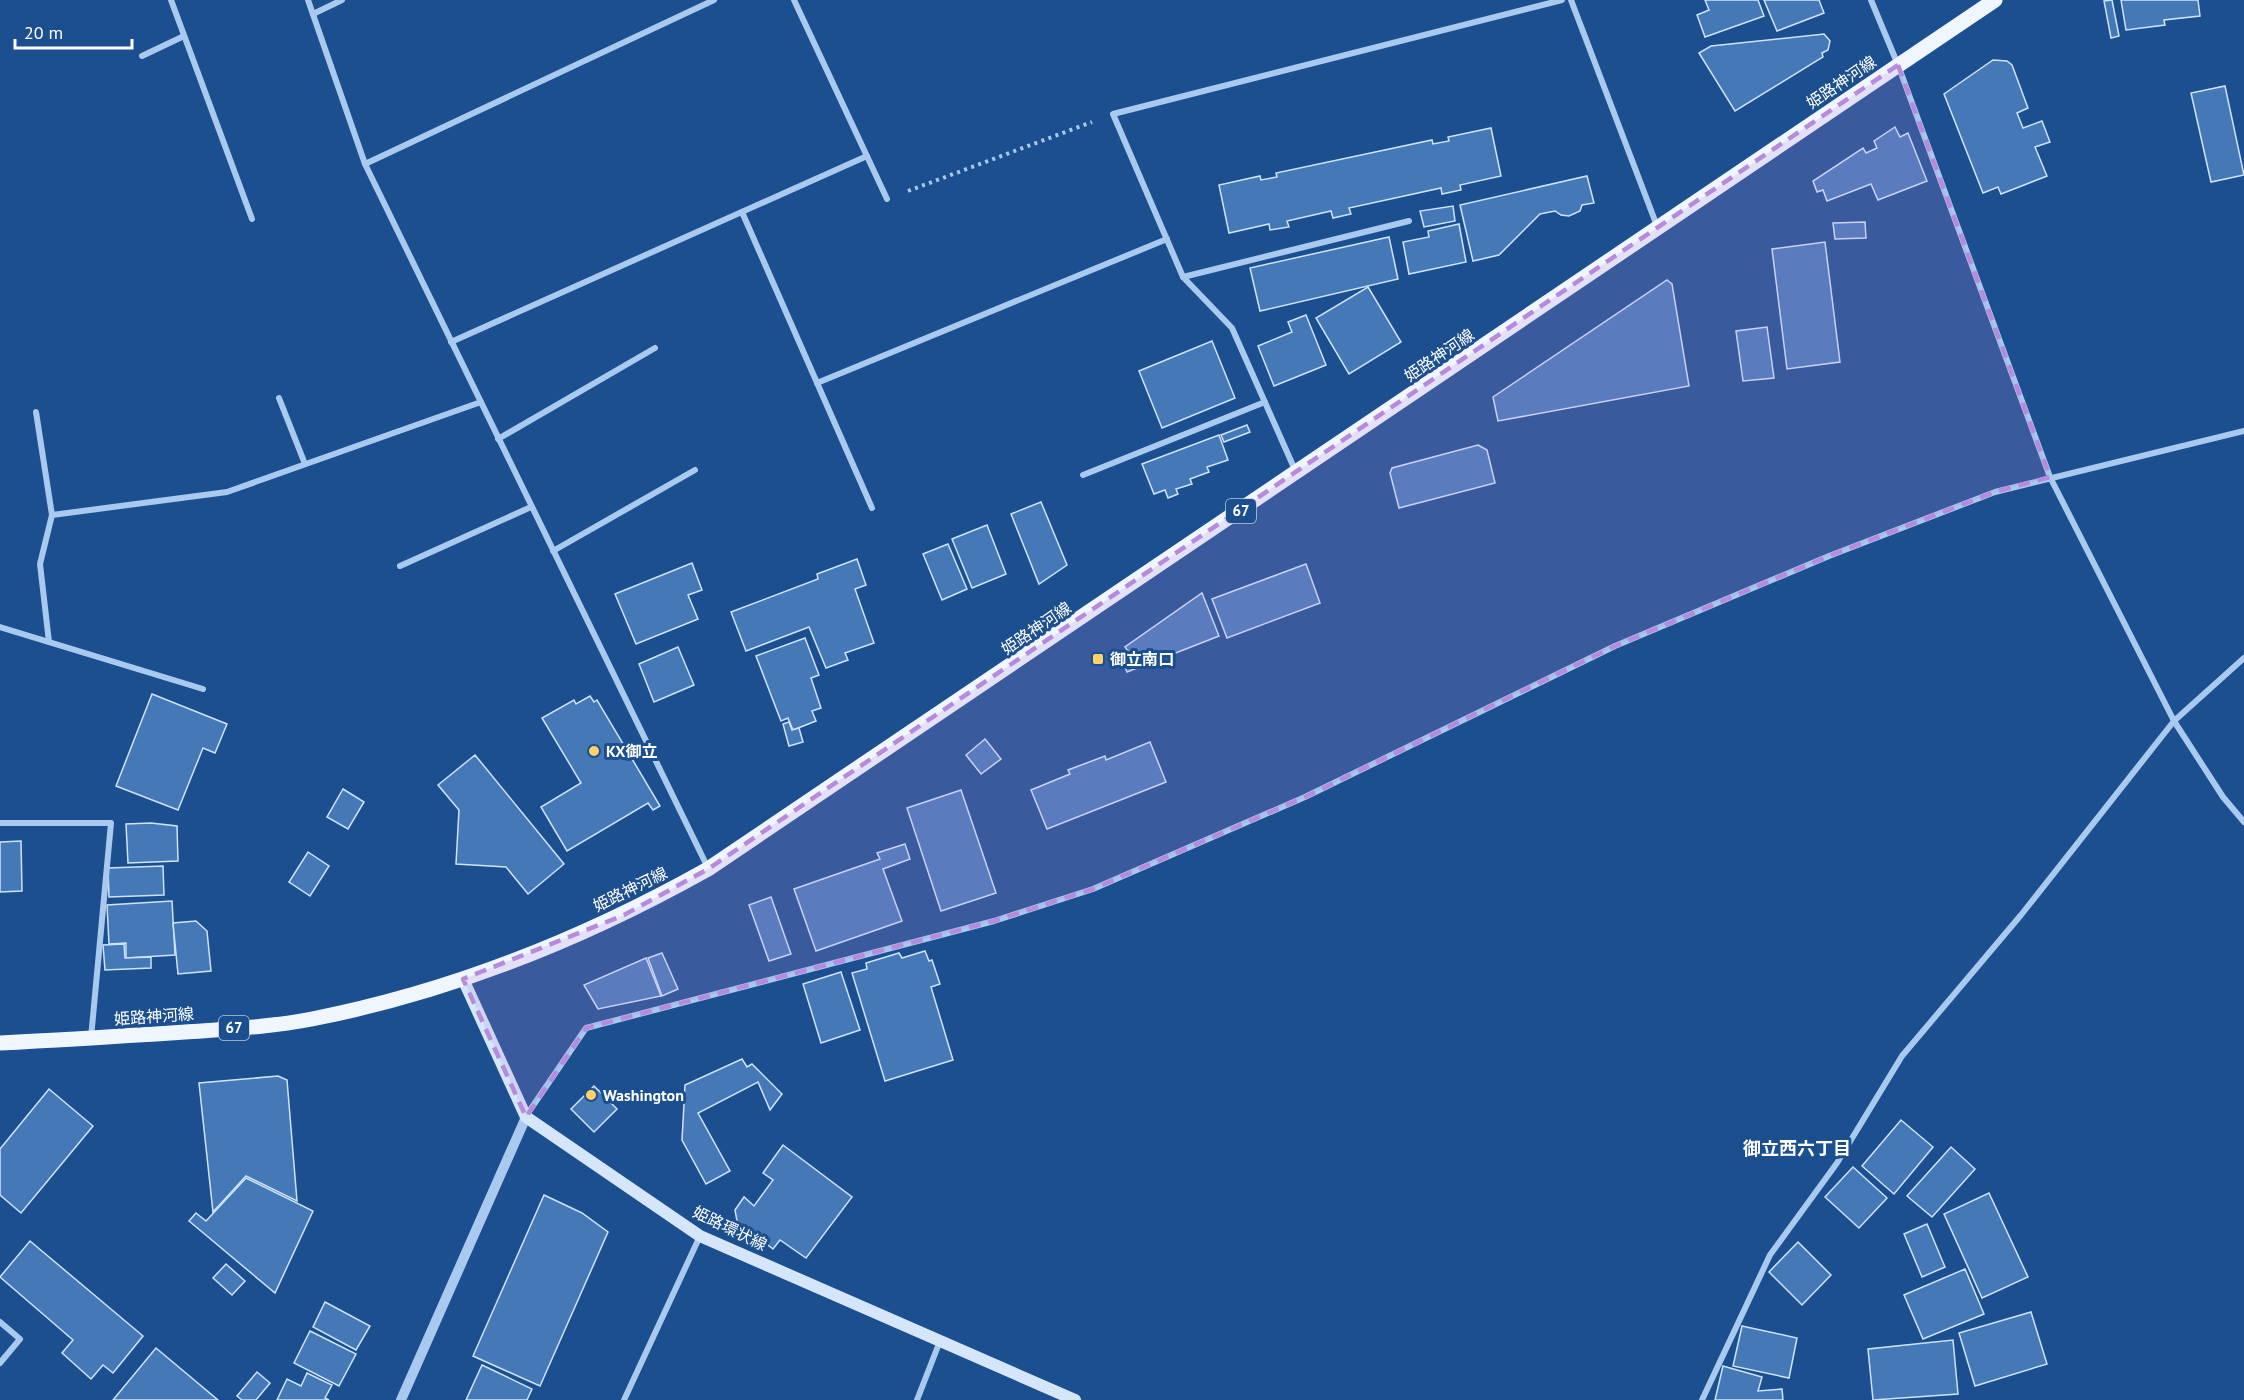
<svg xmlns="http://www.w3.org/2000/svg" width="2244" height="1400" viewBox="0 0 2244 1400" font-family="'PT Sans','Noto Sans JP',sans-serif">
<style>
.building{fill:#4478b7;stroke:#cfe3fa;stroke-width:1.5}
.lines{fill:none;stroke-linecap:round;stroke-linejoin:round}
.path{stroke:#a9c9ee;stroke-width:4;stroke-dasharray:3 4.5;stroke-linecap:butt}
.minor{stroke:#a9c9ee;stroke-width:6}
.tertiary{stroke:#a9c9ee;stroke-width:10}
.secondary{stroke:#d6e6fa;stroke-width:12}
.primary{stroke:#f0f6ff;stroke-width:15}
.marked{fill:#b68bdc;fill-opacity:0.2;stroke:#b68bdc;stroke-width:4.5;stroke-dasharray:12 8;stroke-linejoin:round}
.poi-dot{fill:#ffd166;stroke:#1b4f8f;stroke-width:2}
.labels{text-anchor:middle;stroke-width:6;stroke-linejoin:round;paint-order:stroke}
.shield{fill:#1b4f8f;stroke:#bbcadd;stroke-width:1.5}
.shield-label{font-size:15px;font-weight:bold;fill:#fff}
.street-label{font-size:16px;fill:#fff;stroke:#1b4f8f}
.poi-label{font-size:16px;font-weight:bold;fill:#fff;stroke:#1b4f8f;text-anchor:start}
.neighbourhood-label{font-size:18px;font-weight:bold;fill:#fff;stroke:#1b4f8f}
</style>
<rect width="100%" height="100%" fill="#1b4f8f"/>
<g class="building">
<polygon points="1705,0 1758,0 1764,16 1705,37 1697,15 1709,10"/>
<polygon points="1764,0 1819,0 1824,13 1777,31"/>
<polygon points="2112,0 2119,36 2111,38 2104,1"/>
<polygon points="2121,0 2198,0 2200,16 2164,20 2165,25 2126,30"/>
<polygon points="1824,34 1830,41 1828,50 1822,53 1823,57 1735,111 1699,53 1711,46"/>
<polygon points="1993,60 2007,61 2012,65 2028,108 2017,113 2023,128 2042,121 2050,142 2035,147 2047,176 2001,194 1998,187 1983,193 1944,94"/>
<polygon points="2225,86 2244,175 2211,182 2191,93"/>
<polygon points="1895,127 1900,137 1908,133 1927,181 1878,200 1871,184 1827,201 1823,190 1817,192 1813,181 1863,148 1866,153 1877,148 1874,141"/>
<polygon points="1491,128 1501,176 1460,185 1461,190 1442,194 1441,188 1349,208 1351,214 1333,218 1331,211 1287,221 1289,227 1270,230 1269,224 1229,233 1219,185 1260,176 1261,180 1277,177 1276,173 1432,140 1433,144 1449,141 1448,137"/>
<polygon points="1587,176 1594,203 1582,205 1580,211 1569,216 1561,215 1555,211 1540,214 1499,255 1473,261 1460,205"/>
<polygon points="1453,206 1455,221 1424,227 1420,211"/>
<polygon points="1865,222 1866,238 1835,239 1833,223"/>
<polygon points="1459,224 1466,262 1409,274 1403,242 1429,237 1428,231"/>
<polygon points="1389,237 1398,279 1260,311 1250,268"/>
<polygon points="1825,242 1840,362 1787,369 1772,249"/>
<polygon points="1667,280 1672,284 1689,386 1498,421 1493,397"/>
<polygon points="1368,287 1401,342 1349,374 1316,318"/>
<polygon points="1306,315 1326,365 1274,386 1258,346 1292,332 1288,322"/>
<polygon points="1767,327 1774,378 1743,381 1736,331"/>
<polygon points="1212,341 1235,398 1162,428 1139,371"/>
<polygon points="1247,425 1250,432 1224,442 1221,435"/>
<polygon points="1219,435 1228,460 1207,467 1209,472 1190,479 1192,484 1176,489 1178,494 1168,498 1165,490 1154,494 1142,464"/>
<polygon points="1478,445 1487,450 1495,483 1399,508 1390,473 1392,468"/>
<polygon points="1041,502 1067,565 1039,584 1011,514"/>
<polygon points="987,525 1006,574 972,588 952,539"/>
<polygon points="948,544 967,589 942,600 923,554"/>
<polygon points="857,559 866,585 855,589 874,643 845,653 848,660 826,668 809,627 746,651 731,612 818,579 817,574"/>
<polygon points="692,563 702,590 688,595 698,619 636,644 615,594"/>
<polygon points="1306,564 1320,603 1227,638 1212,599"/>
<polygon points="1202,593 1219,636 1127,672 1120,655 1128,651 1125,647"/>
<polygon points="805,638 819,675 811,678 821,708 812,711 816,721 793,730 788,718 781,721 756,656"/>
<polygon points="678,647 694,685 654,702 639,664"/>
<polygon points="152,694 227,724 215,753 203,748 178,810 116,786"/>
<polygon points="590,696 594,702 597,700 660,806 653,810 648,803 567,851 541,807 581,783 542,718 574,700 576,704"/>
<polygon points="789,722 792,730 799,728 803,742 789,746 783,724"/>
<polygon points="985,739 1001,759 981,774 966,755"/>
<polygon points="1150,742 1166,782 1047,829 1031,790 1070,774 1068,770 1105,756 1106,760"/>
<polygon points="475,755 564,864 528,894 506,867 456,864 459,810 438,785"/>
<polygon points="343,789 364,802 348,829 327,817"/>
<polygon points="961,790 996,893 941,911 907,808"/>
<polygon points="151,823 177,826 178,861 128,863 126,824"/>
<polygon points="21,841 22,891 0,892 0,842"/>
<polygon points="905,844 910,859 883,869 902,921 816,951 794,889 880,859 877,853"/>
<polygon points="308,852 329,866 310,896 289,882"/>
<polygon points="163,866 164,895 109,897 108,868"/>
<polygon points="771,897 791,954 769,961 749,905"/>
<polygon points="172,901 175,955 126,958 126,943 109,944 107,905"/>
<polygon points="196,921 207,931 211,971 178,974 173,923"/>
<polygon points="124,944 125,958 151,957 151,968 105,970 103,945"/>
<polygon points="925,951 929,961 932,960 940,984 931,987 953,1060 885,1081 852,973 867,969 866,963 899,953 902,958"/>
<polygon points="662,953 678,989 662,996 648,958"/>
<polygon points="646,958 661,996 598,1009 584,985"/>
<polygon points="841,972 860,1030 821,1043 803,984"/>
<polygon points="742,1059 747,1067 752,1064 782,1094 770,1110 758,1082 698,1113 730,1171 706,1184 682,1140 685,1085"/>
<polygon points="278,1076 287,1080 297,1201 246,1176 213,1212 199,1083"/>
<polygon points="594,1086 617,1109 594,1132 571,1109"/>
<polygon points="49,1089 93,1126 21,1213 0,1195 0,1149"/>
<polygon points="1901,1120 1933,1147 1894,1194 1862,1166"/>
<polygon points="783,1145 852,1197 806,1258 780,1240 773,1249 737,1221 735,1210 744,1197 754,1206 773,1180 763,1173"/>
<polygon points="1951,1147 1975,1169 1932,1217 1907,1196"/>
<polygon points="1853,1167 1887,1198 1859,1228 1825,1197"/>
<polygon points="246,1178 313,1211 275,1293 189,1221 196,1213 206,1221"/>
<polygon points="1989,1193 2028,1277 1982,1298 1944,1214"/>
<polygon points="544,1195 582,1213 608,1232 540,1386 473,1356"/>
<polygon points="1927,1224 1945,1267 1922,1277 1904,1234"/>
<polygon points="30,1241 143,1336 113,1373 103,1365 91,1379 62,1353 73,1340 0,1277"/>
<polygon points="1798,1242 1831,1275 1802,1305 1769,1272"/>
<polygon points="226,1264 245,1281 232,1295 213,1278"/>
<polygon points="1965,1269 1984,1314 1923,1339 1904,1295"/>
<polygon points="325,1302 370,1326 356,1350 313,1327"/>
<polygon points="2031,1312 2047,1364 1975,1386 1959,1333"/>
<polygon points="1742,1326 1797,1338 1789,1378 1733,1366"/>
<polygon points="310,1331 356,1354 339,1386 294,1363"/>
<polygon points="1953,1340 1958,1394 1873,1400 1868,1349"/>
<polygon points="156,1348 218,1400 113,1400"/>
<polygon points="482,1365 532,1389 527,1400 466,1400"/>
<polygon points="1723,1366 1762,1377 1758,1391 1782,1389 1783,1400 1715,1400"/>
<polygon points="257,1372 270,1383 256,1400 242,1400 237,1396"/>
<polygon points="307,1373 332,1385 325,1398 329,1400 277,1400 287,1379 301,1386"/>
</g>
<g class="lines">
<polyline class="path" points="908,191 1092,122"/>
<g class="minor">
<polyline points="171,0 252,219"/>
<polyline points="308,0 365,164"/>
<polyline points="794,0 887,199"/>
<polyline points="1571,0 1657,226"/>
<polyline points="1871,0 1898,65 2050,477 2174,721 2223,797 2244,822"/>
<polyline points="313,14 342,0"/>
<polyline points="142,56 184,36"/>
<polyline points="742,212 872,508"/>
<polyline points="1183,277 1409,221"/>
<polyline points="451,342 867,156"/>
<polyline points="817,383 1167,239"/>
<polyline points="279,398 305,464"/>
<polyline points="36,412 52,515 40,564 49,642"/>
<polyline points="498,439 655,348"/>
<polyline points="1295,470 1232,328 1183,277 1113,114 1562,0"/>
<polyline points="1083,475 1265,402"/>
<polyline points="52,515 227,492 481,402"/>
<polyline points="553,551 695,470"/>
<polyline points="400,566 531,507"/>
<polyline points="0,627 203,689"/>
<polyline points="0,823 111,823 91,1038"/>
<polyline points="708,868 365,164 714,0"/>
<polyline points="526,1116 586,1028 994,921 1093,889 1305,797 1615,646 1829,556 1995,492 2244,431"/>
<polyline points="0,1322 20,1339 0,1363"/>
<polyline points="624,1400 700,1236"/>
<polyline points="917,1400 940,1341"/>
<polyline points="1702,1400 1770,1255 1837,1163 1902,1056 2021,915 2174,721 2244,658"/>
</g>
<polyline class="tertiary" points="401,1400 526,1117"/>
<polyline class="secondary" points="463,979 526,1117 700,1236 1075,1400"/>
<path class="primary" d="M0,1043C62,1040 124,1036 185,1032C227,1029 271,1027 312,1019C450,992 585,938 708,869L1995,0"/>
</g>
<path class="marked" d="M1898,65L2050,477L1995,492L1829,556L1615,646L1305,797L1093,889L994,921L586,1028L526,1117L463,979L624,915L708,869Z"/>
<g class="poi-dot">
<rect x="1092" y="653" width="12" height="12" rx="3"/>
<circle cx="594" cy="751" r="6"/>
<circle cx="591" cy="1095" r="6"/>
</g>
<g class="labels">
<g class="shield">
<rect x="1226" y="499" width="30" height="24" rx="4.5"/>
<rect x="219" y="1016" width="30" height="24" rx="4.5"/>
</g>
<g class="shield-label">
<text x="1241" y="516">67</text>
<text x="234" y="1033">67</text>
</g>
<g class="street-label">
<text transform="translate(1841 82) rotate(-34)" y="6">姫路神河線</text>
<text transform="translate(1439 355) rotate(-34)" y="6">姫路神河線</text>
<text transform="translate(1036 628) rotate(-34)" y="6">姫路神河線</text>
<text transform="translate(630 889) rotate(-26)" y="6">姫路神河線</text>
<text transform="translate(154 1016) rotate(-4)" y="6">姫路神河線</text>
<text transform="translate(730 1228) rotate(26)" y="6">姫路環状線</text>
</g>
<g class="poi-label">
<text x="1110" y="665">御立南口</text>
<text x="606" y="757">KX御立</text>
<text x="603" y="1101">Washington</text>
</g>
<g class="neighbourhood-label">
<text x="1797" y="1155">御立西六丁目</text>
</g>
</g>
<path d="M15 39v9h117v-9" fill="none" stroke="#ffffff" stroke-width="3"/>
<text x="24" y="39" font-size="18" fill="#ffffff" stroke="#1b4f8f" stroke-width="4.5" paint-order="stroke">20 m</text>
</svg>
